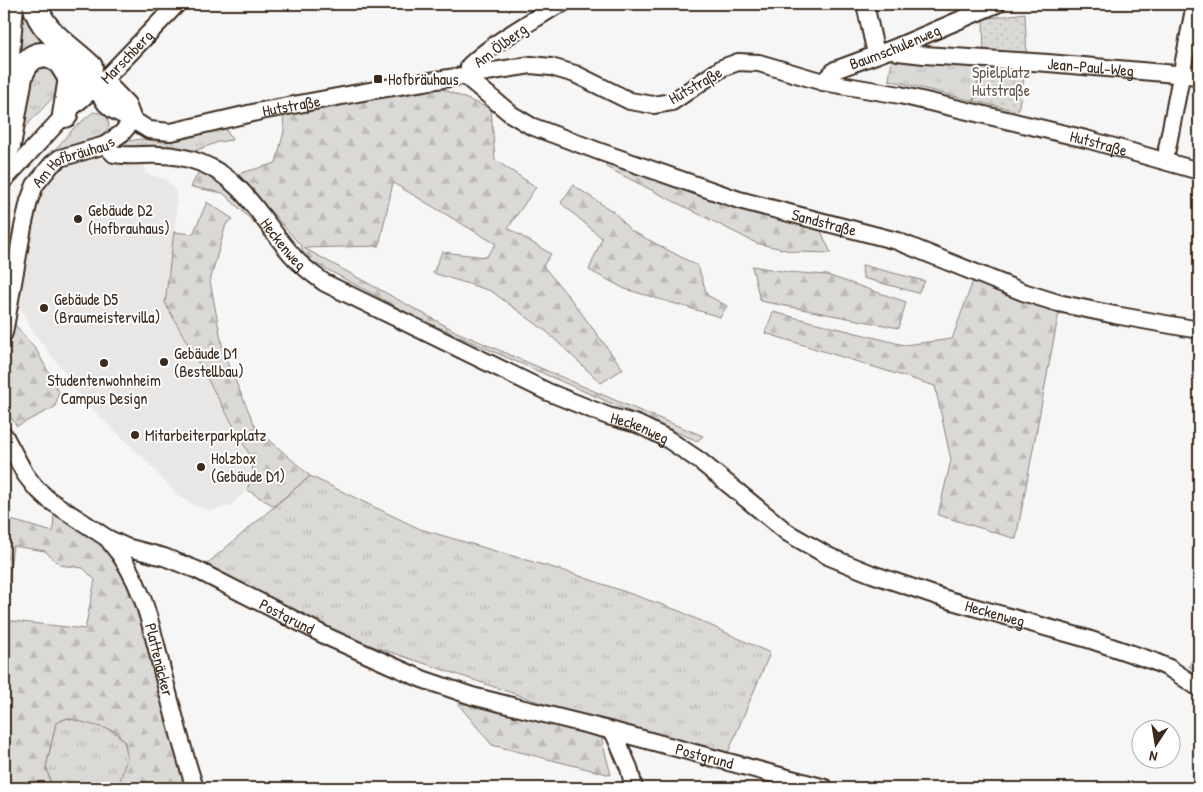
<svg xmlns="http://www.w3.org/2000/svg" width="1203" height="792" viewBox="0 0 1203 792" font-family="'Patrick Hand',sans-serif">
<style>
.built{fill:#e9e7e6}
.grass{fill:url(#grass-tufts);stroke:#8b827a}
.forest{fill:url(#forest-firs);stroke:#8b827a}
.park{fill:url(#park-dots);stroke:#8b827a}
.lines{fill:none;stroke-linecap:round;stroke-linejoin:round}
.minor-casing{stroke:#3b2a1e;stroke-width:20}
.highway-casing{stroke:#3b2a1e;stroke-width:28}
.minor{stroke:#fff;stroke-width:16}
.highway{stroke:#fff;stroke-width:24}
.poi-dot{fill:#3b2a1e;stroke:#fff;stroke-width:2}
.labels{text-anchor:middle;stroke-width:4;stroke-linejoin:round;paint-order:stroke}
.street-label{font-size:16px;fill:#3b2a1e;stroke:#fff}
.park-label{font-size:16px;fill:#63564c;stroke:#fff}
.poi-label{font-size:16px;fill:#3b2a1e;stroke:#fff;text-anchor:start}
</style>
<defs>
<pattern id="grass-tufts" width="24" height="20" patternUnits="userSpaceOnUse" patternTransform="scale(1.25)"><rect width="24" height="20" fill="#dbd9d6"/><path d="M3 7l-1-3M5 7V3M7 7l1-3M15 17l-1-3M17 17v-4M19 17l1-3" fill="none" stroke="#bdbab7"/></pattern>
<pattern id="forest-firs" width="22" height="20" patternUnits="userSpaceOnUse" patternTransform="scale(1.25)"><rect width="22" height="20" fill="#dbd9d6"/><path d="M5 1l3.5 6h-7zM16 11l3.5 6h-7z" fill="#bdbab7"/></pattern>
<pattern id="park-dots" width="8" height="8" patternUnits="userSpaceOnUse" patternTransform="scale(1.25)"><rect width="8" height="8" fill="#dbd9d6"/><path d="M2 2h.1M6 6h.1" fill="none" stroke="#bdbab7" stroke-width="1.8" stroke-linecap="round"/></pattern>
</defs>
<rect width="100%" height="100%" fill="#f7f6f6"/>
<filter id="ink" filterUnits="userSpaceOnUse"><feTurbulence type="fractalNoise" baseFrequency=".02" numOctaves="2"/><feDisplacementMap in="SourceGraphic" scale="10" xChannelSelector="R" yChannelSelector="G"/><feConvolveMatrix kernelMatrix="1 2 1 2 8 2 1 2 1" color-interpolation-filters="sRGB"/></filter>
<g filter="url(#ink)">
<polygon class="built" points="98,156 106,162 126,159 145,165 145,173 167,180 175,189 177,200 176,217 165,303 252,459 253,473 247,490 230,506 211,511 194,505 177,495 145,460 84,401 69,378 32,331 19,304 16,289 36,190 66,159"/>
<g class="grass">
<polygon points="18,4 26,4 53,46 18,59"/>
<polygon points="892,59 983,63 974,101 889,80"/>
<path d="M40,68C56,69 61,75 59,91L15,138L32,71Z"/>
<polygon points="93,112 107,114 109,127 104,134 97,139 52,153 73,129"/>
<polygon points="224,126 232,140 218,142 192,152 118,150 127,141 141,139 163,142 179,140"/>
<polygon points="310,476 420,529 571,573 677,610 770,653 727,755 613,727 331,632 202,568"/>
<polygon points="1199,648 1199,675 1189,666"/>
<path d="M67,718C89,724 129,726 127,757C126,767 121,778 118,788H52L46,767L56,723Z"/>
</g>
<g class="forest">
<polygon points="440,88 491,109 495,160 536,187 508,228 551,254 543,266 570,298 623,369 601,383 547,332 491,291 433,273 442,252 486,257 496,244 393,183 379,246 304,248 457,332 631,407 703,436 697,441 417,318 302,256 302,247 238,174 276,163 284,131 283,112"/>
<polygon points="607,161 743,210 820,229 831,253 795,252 756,243 606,167"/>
<polygon points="201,167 234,188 262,230 223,193 191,187"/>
<polygon points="573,185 615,213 630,230 698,266 707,295 727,306 720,317 625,289 589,270 602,238 561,203"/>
<polygon points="207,202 233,219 226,224 210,281 224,355 256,428 310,476 274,506 247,490 253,473 252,459 165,303 174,232 193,234"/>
<polygon points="862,265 925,281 918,293 863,278"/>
<polygon points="752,266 788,272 827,275 906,302 899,328 760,301"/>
<polygon points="974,278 1062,308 1058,317 1016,539 938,515 951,460 935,386 765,333 773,312 904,345 952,339"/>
<polygon points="12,321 37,351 59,392 55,407 17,426 4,409 4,367"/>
<polygon points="54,513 104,541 132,576 192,788 118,788 127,757 125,742 115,731 67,718 56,723 46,767 52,788 4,788 4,620 85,629 95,580 83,568 60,565 45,551 13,546 4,614 4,518 53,532"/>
<polygon points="458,704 472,704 600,733 611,775 492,745"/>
</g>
<polygon class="park" points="1025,13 1027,62 1018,111 974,101 984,59 983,19"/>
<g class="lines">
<defs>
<g id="minor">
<path id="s1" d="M562,4L554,7C526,25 494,42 469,66V79L511,114L531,126L601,152L739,200L897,241L1023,292L1058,303L1115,315L1199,330"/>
<polyline points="865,4 876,54"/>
<path id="s2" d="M892,49L898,52L924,55L1048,63L1199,76"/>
<polyline points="104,80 127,104 133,120"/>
<path id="s3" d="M823,82L835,70L892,49L997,4"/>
<path id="s4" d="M95,88L106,104L113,110L133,120L149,130L171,132L261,111L380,89L531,65L551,67L575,74L630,101L653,105L672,102L722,68L738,62L759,63L823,82L900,95L1086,139L1199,171"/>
<path id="s5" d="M105,145L114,154C129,157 144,154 160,155C173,155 188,158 201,163C245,180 263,223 293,256C302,267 314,275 325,283L548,392L608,416L637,424L666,438L700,461L788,533L830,557L872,574L952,601L1088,639L1153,661L1169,668L1199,688"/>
<polyline points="1167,149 1195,4"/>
<path id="s6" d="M4,180L71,108L104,80L177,4"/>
<path id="s7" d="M4,333L23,227L29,201L35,185L52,164L60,158L105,145L122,133L133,120"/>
<path id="s8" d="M4,435L25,474L35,487L49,500L107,538L126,547L164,557L197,570L330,638L422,679L472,696L613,731L825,788"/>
<path id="s9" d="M110,542C144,581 152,630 164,678C174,715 183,752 195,788"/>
<polyline points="613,731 629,768 634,788"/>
</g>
<g id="highway">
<path d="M35,4C41,32 71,48 90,67"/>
<polyline points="60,61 70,77 70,84 65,115"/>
<polyline points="4,94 11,4"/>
<path d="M4,153L8,146L20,77C27,57 38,49 58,60C64,63 71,65 76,68C83,73 89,81 95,88"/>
</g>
</defs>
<use href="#minor" class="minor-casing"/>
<use href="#highway" class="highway-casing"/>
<use href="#minor" class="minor"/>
<use href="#highway" class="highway"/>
</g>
</g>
<g class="poi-dot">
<rect x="373" y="74" width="10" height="10" rx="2.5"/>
<circle cx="78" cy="219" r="5"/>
<circle cx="44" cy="308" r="5"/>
<circle cx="164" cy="362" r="5"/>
<circle cx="104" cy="363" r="5"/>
<circle cx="135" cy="435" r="5"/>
<circle cx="201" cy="467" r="5"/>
</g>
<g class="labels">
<g class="street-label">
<text transform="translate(500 45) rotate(-37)" y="6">Am Ölberg</text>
<text dy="6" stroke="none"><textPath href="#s3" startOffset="81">Baumschulenweg</textPath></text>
<text dy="6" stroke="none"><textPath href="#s6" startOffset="174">Marschberg</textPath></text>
<text dy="6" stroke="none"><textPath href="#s2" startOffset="200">Jean-Paul-Weg</textPath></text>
<text transform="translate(695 85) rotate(-30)" y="6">Hutstraße</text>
<text dy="6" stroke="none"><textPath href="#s4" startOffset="215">Hutstraße</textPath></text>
<text dy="6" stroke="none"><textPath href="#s4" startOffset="1055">Hutstraße</textPath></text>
<text dy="6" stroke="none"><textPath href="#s7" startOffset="198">Am Hofbräuhaus</textPath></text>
<text dy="6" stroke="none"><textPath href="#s1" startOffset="512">Sandstraße</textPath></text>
<text dy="6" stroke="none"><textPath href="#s5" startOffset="218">Heckenweg</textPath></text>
<text dy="6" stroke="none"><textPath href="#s5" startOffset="622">Heckenweg</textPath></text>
<text dy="6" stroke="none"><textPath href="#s5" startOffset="1028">Heckenweg</textPath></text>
<text dy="6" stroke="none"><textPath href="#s8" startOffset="346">Postgrund</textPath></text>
<text dy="6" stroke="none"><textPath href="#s9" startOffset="129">Plattenäcker</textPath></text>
<text dy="6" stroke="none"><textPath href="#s8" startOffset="788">Postgrund</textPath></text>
</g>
<g class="park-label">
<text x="1001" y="78">Spielplatz<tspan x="1001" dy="18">Hutstraße</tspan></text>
</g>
<g class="poi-label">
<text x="388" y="85">Hofbräuhaus</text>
<text x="88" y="216">Gebäude D2<tspan x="88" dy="18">(Hofbrauhaus)</tspan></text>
<text x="54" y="305">Gebäude D5<tspan x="54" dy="18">(Braumeistervilla)</tspan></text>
<text x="174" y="359">Gebäude D1<tspan x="174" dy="18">(Bestellbau)</tspan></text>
<text x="104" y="386" text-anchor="middle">Studentenwohnheim<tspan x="104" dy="18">Campus Design</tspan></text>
<text x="145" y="441">Mitarbeiterparkplatz</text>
<text x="211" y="464">Holzbox<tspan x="211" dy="18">(Gebäude D1)</tspan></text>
</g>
</g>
<rect width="1203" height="792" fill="none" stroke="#fff" stroke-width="20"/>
<rect x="10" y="10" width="1183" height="772" fill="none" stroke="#3b2a1e" stroke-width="2" filter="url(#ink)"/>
<g transform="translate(1156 744) rotate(192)"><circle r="24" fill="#ffffff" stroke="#b1aaa5"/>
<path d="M0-4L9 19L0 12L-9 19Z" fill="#3b2a1e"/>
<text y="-8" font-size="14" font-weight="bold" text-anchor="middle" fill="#3b2a1e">N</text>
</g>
</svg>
